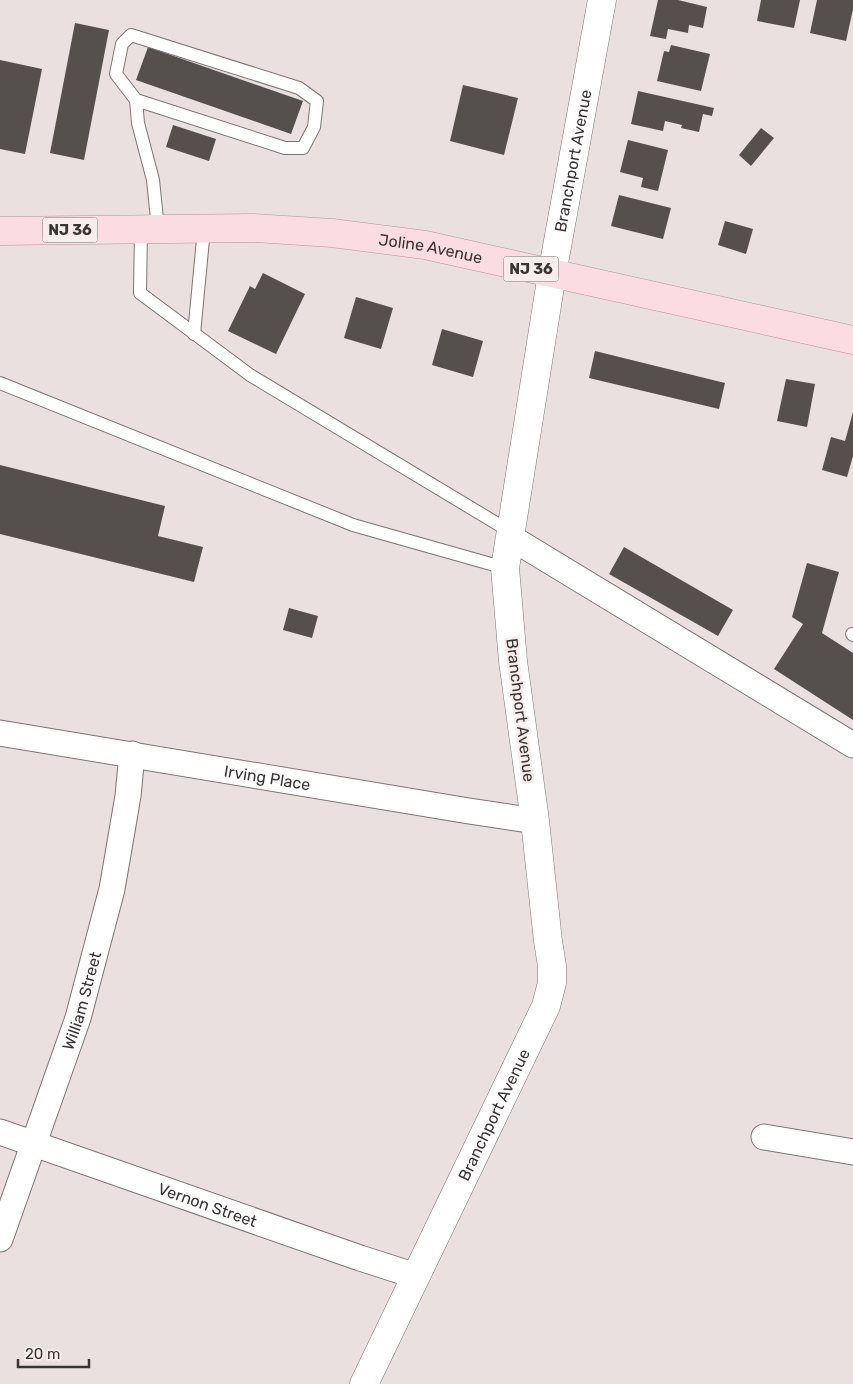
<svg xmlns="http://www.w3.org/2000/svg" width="853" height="1384" viewBox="0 0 853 1384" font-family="Rubik,sans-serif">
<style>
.building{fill:#56504d}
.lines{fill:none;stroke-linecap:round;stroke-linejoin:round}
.service-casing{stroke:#7d7574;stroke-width:14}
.minor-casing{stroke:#7d7574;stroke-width:27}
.tertiary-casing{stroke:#7d7574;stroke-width:29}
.primary-casing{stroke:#b5939a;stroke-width:29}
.service{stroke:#fff;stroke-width:12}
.minor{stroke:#fff;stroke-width:25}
.tertiary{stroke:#fff;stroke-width:28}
.primary{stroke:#fbdce3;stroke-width:28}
.labels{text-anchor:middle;stroke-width:5;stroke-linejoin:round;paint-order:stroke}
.shield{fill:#f6edec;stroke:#726c6c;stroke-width:1}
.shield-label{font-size:15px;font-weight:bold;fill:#393535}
.street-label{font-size:16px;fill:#393535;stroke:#f6edec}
</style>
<rect width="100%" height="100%" fill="#e9e0df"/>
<g class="building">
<polygon points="658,0 678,0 707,7 703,28 689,25 688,33 668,29 666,39 650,36"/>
<polygon points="761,0 800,0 794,28 757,21"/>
<polygon points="817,0 853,0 853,9 846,41 810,33"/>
<polygon points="75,23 109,30 84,160 50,153"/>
<polygon points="671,45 710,54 701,91 657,81 664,51 669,52"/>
<polygon points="148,47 303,101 291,134 136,80"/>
<polygon points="0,60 42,69 25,154 0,149"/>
<polygon points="463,85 518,98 504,155 450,141"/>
<polygon points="638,91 714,108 712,116 703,114 699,132 681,128 682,125 665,121 663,131 631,124"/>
<polygon points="173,125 216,139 209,161 166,147"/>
<polygon points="761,128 774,138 751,166 739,155"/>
<polygon points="628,140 668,150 658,191 641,187 643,178 620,172"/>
<polygon points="619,195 671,208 663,239 611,226"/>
<polygon points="725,221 753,229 746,254 718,245"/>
<polygon points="263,273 305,294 276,354 228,331 250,286 255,289"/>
<polygon points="356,297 393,308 381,349 344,338"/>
<polygon points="442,329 483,341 473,377 432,365"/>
<polygon points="595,351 725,383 719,409 589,378"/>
<polygon points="786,379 815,384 807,427 777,421"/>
<polygon points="853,412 853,456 847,477 822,470 831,437 845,441"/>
<polygon points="0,465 165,506 158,536 203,547 194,582 0,534"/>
<polygon points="624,547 733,610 718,636 609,574"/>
<polygon points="807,563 839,572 822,633 853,653 853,720 774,669 803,624 792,617"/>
<polygon points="289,608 318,616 312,638 283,630"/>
</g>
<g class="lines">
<defs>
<g id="service">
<polyline points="136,100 285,148 303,148 314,127 317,101 299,88 131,35 122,44 116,74 136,100 138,123 153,180 158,229"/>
<polyline points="141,229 140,293 250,375 511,532"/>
<polyline points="194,334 204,229"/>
<polyline points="0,383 353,525 505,568"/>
<polyline points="852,634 853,635"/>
</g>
<g id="minor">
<polyline points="510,537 853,745"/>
<path id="s1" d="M0,733L469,811L535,821"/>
<path id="s2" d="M0,1132L360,1258L416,1276"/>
<polyline points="764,1137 853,1152"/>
<path id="s3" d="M0,1239L78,1018L112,889L128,796L132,754"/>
</g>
<g id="tertiary">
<path id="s4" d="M364,1384L546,1006L552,983V966L548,941L535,821L513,661L505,568L552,274L602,0"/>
</g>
<g id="primary">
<path id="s5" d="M0,231L253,228L332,233L425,245L853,340"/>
</g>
</defs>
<use href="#service" class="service-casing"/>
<use href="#minor" class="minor-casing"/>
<use href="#tertiary" class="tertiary-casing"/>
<use href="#primary" class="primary-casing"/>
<use href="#service" class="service"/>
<use href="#minor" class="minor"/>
<use href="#tertiary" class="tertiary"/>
<use href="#primary" class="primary"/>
</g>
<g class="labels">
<g class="shield">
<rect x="42.5" y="217.5" width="55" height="25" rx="4"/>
<rect x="503.5" y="256.5" width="55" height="25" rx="4"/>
</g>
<g class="shield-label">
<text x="70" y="235">NJ 36</text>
<text x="531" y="274">NJ 36</text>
</g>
<g class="street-label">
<text dy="6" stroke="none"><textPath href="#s4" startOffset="1274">Branchport Avenue</textPath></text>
<text dy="6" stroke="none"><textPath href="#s5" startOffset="432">Joline Avenue</textPath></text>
<text transform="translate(521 710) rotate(83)" y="6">Branchport Avenue</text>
<text dy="6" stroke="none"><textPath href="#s1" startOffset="271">Irving Place</textPath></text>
<text dy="6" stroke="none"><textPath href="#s3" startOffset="252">William Street</textPath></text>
<text dy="6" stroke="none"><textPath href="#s4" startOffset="299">Branchport Avenue</textPath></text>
<text dy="6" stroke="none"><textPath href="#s2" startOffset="220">Vernon Street</textPath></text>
</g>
</g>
<path d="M18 1359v8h71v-8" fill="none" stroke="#393535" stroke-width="2.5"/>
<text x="25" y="1359" font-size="15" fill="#393535" stroke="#f6edec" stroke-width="4" paint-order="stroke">20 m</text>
</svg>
